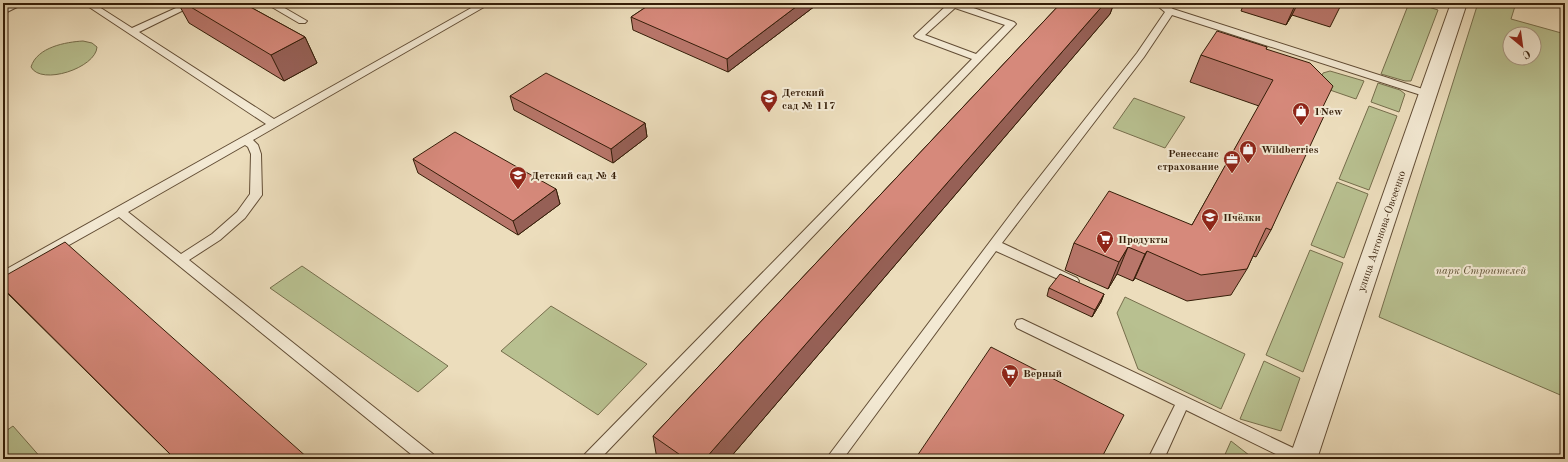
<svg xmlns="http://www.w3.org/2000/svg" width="1568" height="462" viewBox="0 0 1568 462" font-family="'Old Standard TT',serif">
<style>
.green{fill:#b8c090;stroke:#766e4c;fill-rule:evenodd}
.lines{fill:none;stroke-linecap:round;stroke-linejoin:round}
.service-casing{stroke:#624d35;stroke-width:2}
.minor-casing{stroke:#624d35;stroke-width:2}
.service{fill:#f3e9d3;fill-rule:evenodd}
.minor{fill:#f3e9d3;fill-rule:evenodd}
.wall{fill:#b8766a;stroke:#341d08}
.shaded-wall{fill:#966056;stroke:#341d08}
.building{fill:#d6897b;stroke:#341d08}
.labels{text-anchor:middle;stroke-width:4;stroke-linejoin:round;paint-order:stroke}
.poi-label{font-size:11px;font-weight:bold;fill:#341d08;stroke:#f3e9d3;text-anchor:start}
.street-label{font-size:11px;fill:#341d08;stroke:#f3e9d3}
.park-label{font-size:11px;font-style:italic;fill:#5c4e31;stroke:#f3e9d3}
</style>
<rect width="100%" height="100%" fill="#ecddbc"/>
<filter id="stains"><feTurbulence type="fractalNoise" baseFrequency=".005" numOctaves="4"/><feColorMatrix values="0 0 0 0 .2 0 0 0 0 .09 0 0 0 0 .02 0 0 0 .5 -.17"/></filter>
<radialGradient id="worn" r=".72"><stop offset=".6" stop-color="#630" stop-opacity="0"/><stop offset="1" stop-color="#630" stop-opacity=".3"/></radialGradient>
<g class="green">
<polygon points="1409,3 1416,3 1438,10 1411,81 1405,81 1381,74"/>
<path d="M1478,3H1516L1511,19L1565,34V397L1379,317ZM1510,34H1534V58H1510Z"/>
<path d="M83,41L92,43L97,47C96,68 41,86 31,67C37,47 66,42 83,41Z"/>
<polygon points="1330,71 1364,81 1356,99 1327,89 1320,79 1323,73"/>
<polygon points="1378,83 1400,90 1405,94 1399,112 1371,102"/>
<polygon points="1134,98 1185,117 1165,148 1113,128"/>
<polygon points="1369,106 1397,116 1369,190 1339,179"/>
<polygon points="1337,182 1368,194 1344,258 1311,245"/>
<polygon points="1310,250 1343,263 1303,372 1266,355"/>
<polygon points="302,266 448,366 418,392 270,288"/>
<polygon points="1125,297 1245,354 1221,409 1138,369 1117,313"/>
<polygon points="551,306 647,364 598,415 501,351"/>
<polygon points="1264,361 1300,378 1281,431 1240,419"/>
<polygon points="13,426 42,459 3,459 3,433"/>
<polygon points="1231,441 1254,459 1223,459"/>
</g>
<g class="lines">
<defs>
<g id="service">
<polygon points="14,3 25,3 3,14 3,8"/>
<path d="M83,3H93L132,28L187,3H198L139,32L274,119L480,3H491L253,140L258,145L261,154L262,195L245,218L220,240L189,260L433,454L436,459H417L119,217L3,282V271L266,124ZM245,145L248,147L251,154L250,194L237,212L212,234L181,254L128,212Z"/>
<polygon points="265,3 276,3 307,21 305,23 299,23"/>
<path d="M946,3H959L1014,22L1016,24L600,459H582L585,454L972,59L916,38L914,36L947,5ZM955,8L1005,25L976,54L925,35Z"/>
<polygon points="1154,3 1164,3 1173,9 1432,92 1433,94 1428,97 1424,96 1172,15 1144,57 1002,243 1077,278 1079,281 1077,284 1073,286 1069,284 996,251 843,459 826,459 1023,198 1137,53 1165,12"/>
<polygon points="1022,319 1306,454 1309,459 1286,459 1186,410 1164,459 1148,459 1175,405 1017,328 1015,324 1017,320"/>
</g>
<polygon id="minor" points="1451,3 1467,3 1317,459 1289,459"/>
</defs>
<use href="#service" class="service-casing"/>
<use href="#minor" class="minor-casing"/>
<use href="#service" class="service"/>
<use href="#minor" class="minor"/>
</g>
<g class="wall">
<polygon points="178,3 243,3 305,37 317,63 284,81 189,23"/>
<polygon points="652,3 815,3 815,6 728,72 633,30 631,17"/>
<polygon points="1061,3 1114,3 1110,14 729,459 657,459 653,436"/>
<polygon points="1244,3 1342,3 1330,27 1292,15 1286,25 1241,11"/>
<polygon points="1267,47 1266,49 1319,115 1271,230 1256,257 1253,256 1247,269 1231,295 1187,301 1135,278 1133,281 1117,274 1108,289 1065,270 1074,243 1192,225 1259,106 1190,82 1201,55"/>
<polygon points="510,96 645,123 647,137 613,163 514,110"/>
<polygon points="413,159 556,189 560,204 518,235 418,173"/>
<polygon points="1049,288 1104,294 1101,302 1092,317 1047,296"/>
<polygon points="3,289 309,459 175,459"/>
</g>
<g class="shaded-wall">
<polygon points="801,3 815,3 815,6 728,72 727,59"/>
<polygon points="1105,3 1114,3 1110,14 729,459 705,459"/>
<polygon points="1296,3 1298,3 1292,15 1286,25"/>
<polygon points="305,37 317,63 284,81 271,55"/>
<polygon points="645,123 647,137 613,163 611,149"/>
<polygon points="3,184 8,190 3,193"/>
<polygon points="556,189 560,204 518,235 513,221"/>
<polygon points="1128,247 1117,274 1108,289 1119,262"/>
<polygon points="1147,251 1135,278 1133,281 1145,254"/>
<polygon points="1104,294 1101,302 1092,317 1095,310"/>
</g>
<g class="building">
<polygon points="184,3 243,3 305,37 271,55"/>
<polygon points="652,3 801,3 727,59 631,17"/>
<polygon points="1061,3 1105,3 705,459 686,459 653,436"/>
<polygon points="1217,31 1267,47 1266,49 1310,63 1333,86 1319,115 1324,116 1271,230 1266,228 1247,269 1201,275 1147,251 1145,254 1128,247 1119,262 1074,243 1109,191 1192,225 1273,80 1201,55"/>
<polygon points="546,73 645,123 611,149 510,96"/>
<polygon points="455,132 556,189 513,221 413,159"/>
<polygon points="65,242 309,459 175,459 3,288 3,277"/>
<polygon points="1060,274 1104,294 1095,310 1049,288"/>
<polygon points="991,347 1124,415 1101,459 915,459"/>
</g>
<defs>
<symbol id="school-pin" viewBox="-11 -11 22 30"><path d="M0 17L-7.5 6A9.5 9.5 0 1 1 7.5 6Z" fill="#8f2418" stroke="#f3e9d3"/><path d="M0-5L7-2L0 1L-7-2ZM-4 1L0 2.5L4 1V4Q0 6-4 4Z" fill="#fff"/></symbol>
<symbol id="shop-pin" viewBox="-11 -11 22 30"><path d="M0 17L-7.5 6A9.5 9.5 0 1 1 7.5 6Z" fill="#8f2418" stroke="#f3e9d3"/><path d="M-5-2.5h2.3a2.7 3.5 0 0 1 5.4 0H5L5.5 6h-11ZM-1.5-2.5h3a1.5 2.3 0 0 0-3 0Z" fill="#fff"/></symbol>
<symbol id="office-pin" viewBox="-11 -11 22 30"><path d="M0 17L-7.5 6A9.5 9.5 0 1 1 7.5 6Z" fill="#8f2418" stroke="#f3e9d3"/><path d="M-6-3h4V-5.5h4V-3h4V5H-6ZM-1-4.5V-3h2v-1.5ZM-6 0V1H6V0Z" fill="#fff"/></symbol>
<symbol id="supermarket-pin" viewBox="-11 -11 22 30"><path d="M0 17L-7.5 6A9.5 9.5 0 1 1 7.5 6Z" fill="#8f2418" stroke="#f3e9d3"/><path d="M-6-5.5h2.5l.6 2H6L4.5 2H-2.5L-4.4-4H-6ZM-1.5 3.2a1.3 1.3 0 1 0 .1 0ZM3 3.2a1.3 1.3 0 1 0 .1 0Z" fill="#fff"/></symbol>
</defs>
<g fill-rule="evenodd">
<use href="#school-pin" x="759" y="88" width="20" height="27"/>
<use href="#shop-pin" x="1291" y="101" width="20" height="27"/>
<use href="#shop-pin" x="1238" y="139" width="20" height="27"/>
<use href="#office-pin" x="1222" y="149" width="20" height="27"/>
<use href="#school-pin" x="508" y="165" width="20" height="27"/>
<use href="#school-pin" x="1200" y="207" width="20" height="27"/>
<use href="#supermarket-pin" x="1095" y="229" width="20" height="27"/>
<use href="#supermarket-pin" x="1000" y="363" width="20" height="27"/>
</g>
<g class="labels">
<g class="poi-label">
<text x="782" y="96">Детский<tspan x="782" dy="13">сад № 117</tspan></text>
<text x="1314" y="115">1New</text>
<text x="1261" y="153">Wildberries</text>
<text x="1219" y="157" text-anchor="end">Ренессанс<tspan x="1219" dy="13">страхование</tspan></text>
<text x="531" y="179">Детский сад № 4</text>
<text x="1223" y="221">Пчёлки</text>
<text x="1118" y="243">Продукты</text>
<text x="1023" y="377">Верный</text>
</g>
<g class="street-label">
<text transform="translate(1381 231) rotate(-71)" y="4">улица Антонова-Овсеенко</text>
</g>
<g class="park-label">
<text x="1481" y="274">парк Строителей</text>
</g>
</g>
<rect width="1568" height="462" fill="none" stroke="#ecddbc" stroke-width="16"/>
<rect x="4" y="4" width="1560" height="454" fill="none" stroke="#341d08" stroke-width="2"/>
<rect x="8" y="8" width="1552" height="446" fill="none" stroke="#341d08"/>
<g transform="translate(1522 46) rotate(151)"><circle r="19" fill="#f3e9d3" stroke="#a79782"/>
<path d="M0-3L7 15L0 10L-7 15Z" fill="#8f2418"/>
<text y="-6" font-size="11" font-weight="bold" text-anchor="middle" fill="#341d08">С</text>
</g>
<rect width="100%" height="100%" filter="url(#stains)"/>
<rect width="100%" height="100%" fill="url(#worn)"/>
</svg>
